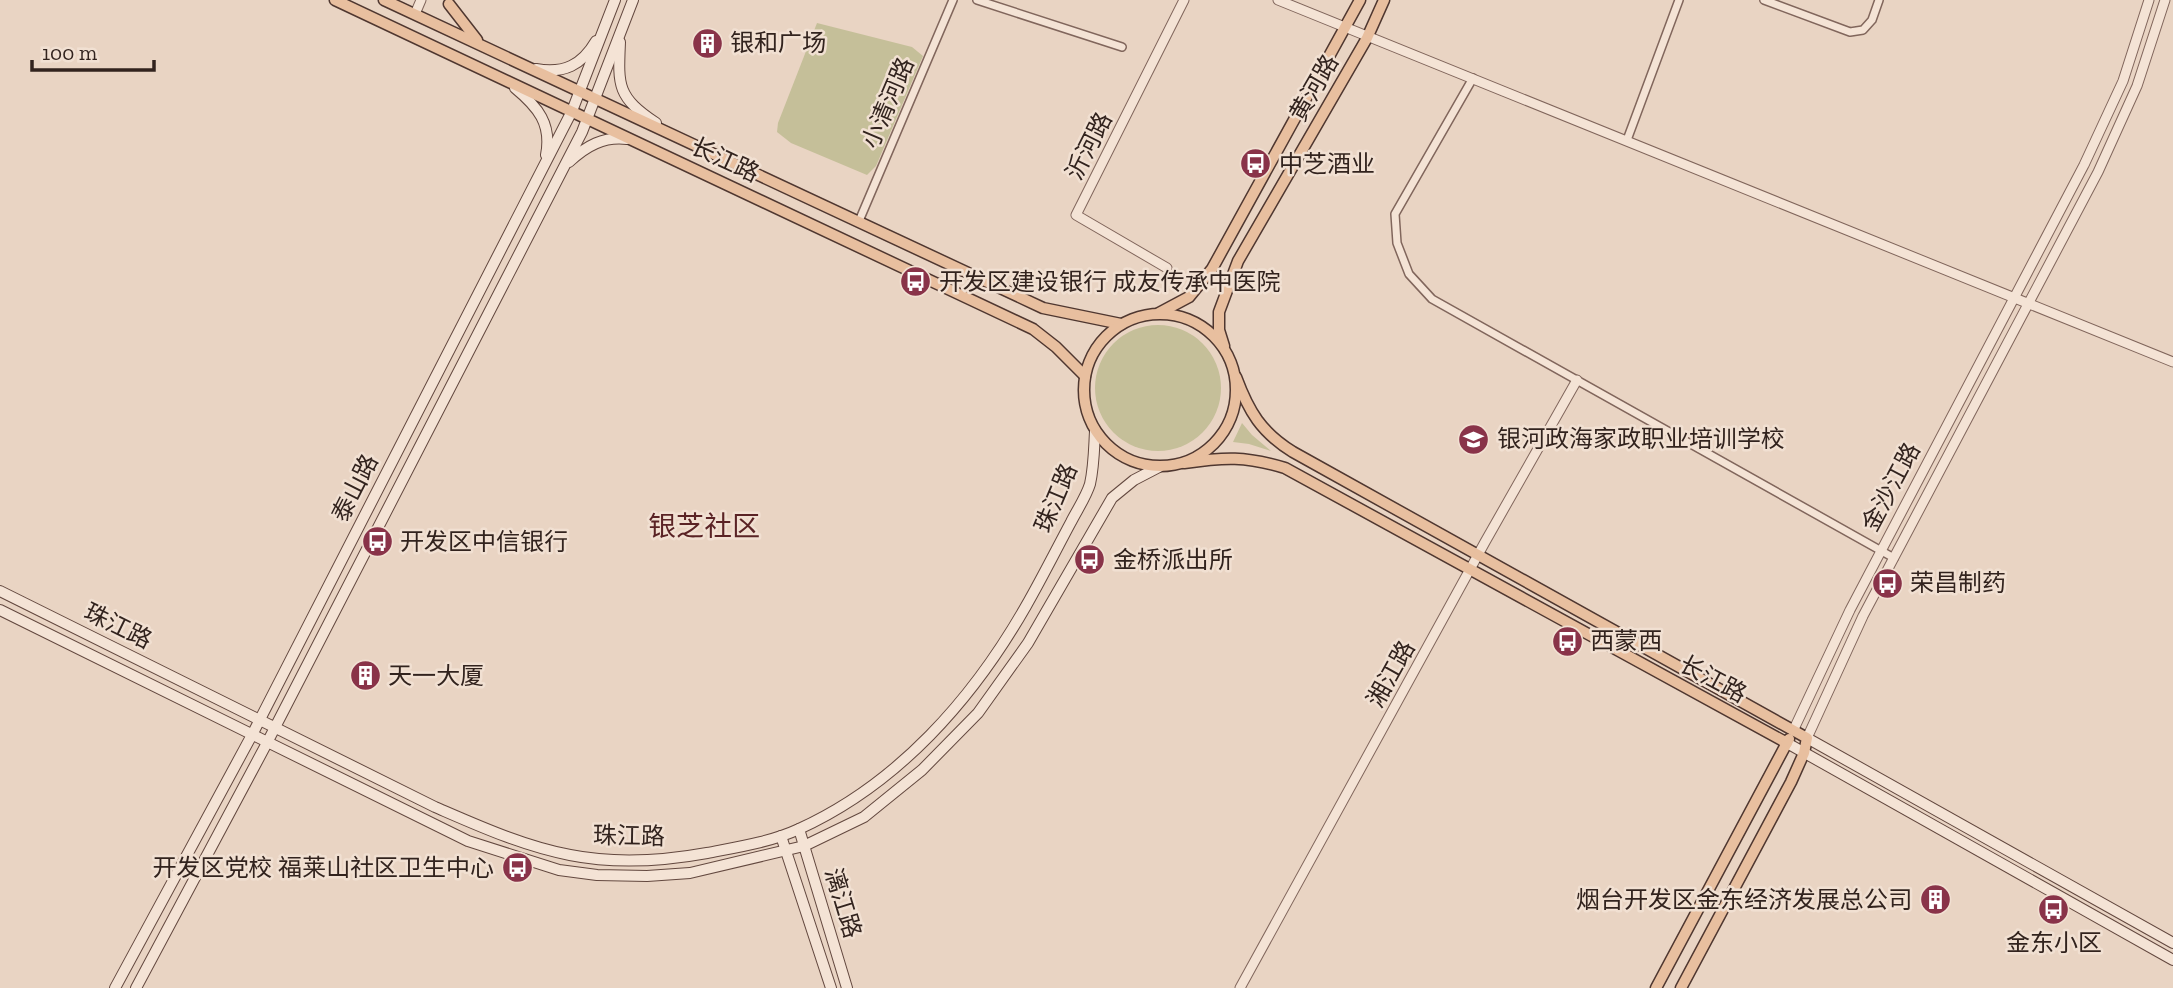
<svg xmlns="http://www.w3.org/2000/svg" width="2173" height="988" viewBox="0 0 2173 988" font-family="'Zilla Slab','Noto Sans SC',serif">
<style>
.green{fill:#c5bf99}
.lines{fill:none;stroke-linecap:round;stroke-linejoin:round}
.minor-casing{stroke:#81665c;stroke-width:10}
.tertiary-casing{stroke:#81665c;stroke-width:11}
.secondary-casing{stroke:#63483f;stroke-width:12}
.primary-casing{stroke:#4f3730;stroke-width:13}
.minor{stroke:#f4e3d5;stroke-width:7}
.tertiary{stroke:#f4e3d5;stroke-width:9}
.secondary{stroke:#f4e3d5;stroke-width:10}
.primary{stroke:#e8bf9f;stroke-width:10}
.labels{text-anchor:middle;stroke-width:5;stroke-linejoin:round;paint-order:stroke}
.poi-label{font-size:24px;fill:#32231e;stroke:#f1e0d2;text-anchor:start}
.street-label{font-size:24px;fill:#32231e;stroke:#f1e0d2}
.quarter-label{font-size:28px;fill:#5a2325;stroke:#f1e0d2}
</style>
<rect width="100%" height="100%" fill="#e9d4c3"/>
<g class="green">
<polygon points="817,23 912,47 923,56 876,166 867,175 791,143 777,132 778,123"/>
<circle cx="1158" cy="388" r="63"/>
<polygon points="1242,423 1252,435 1271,451 1249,444 1233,442"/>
</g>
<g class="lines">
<defs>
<g id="minor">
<polyline points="977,0 1122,47"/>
<polyline points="1764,0 1850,32 1863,30 1872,20 1879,0"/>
<polyline points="1473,78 1395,214 1397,243 1409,274 1432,299 1894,558"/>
<polyline points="1627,140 1679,0"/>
<polyline points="859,221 953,0"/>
</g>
<g id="tertiary">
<polyline points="1278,0 2173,362"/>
<polyline points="415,14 421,0"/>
<polyline points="1167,268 1076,215 1184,0"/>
<polyline points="1793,731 1850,610 2084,165 2123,81 2149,0"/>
<polyline points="1807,738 1863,616 2098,172 2137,86 2165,0"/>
<polyline points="1240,988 1485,542 1577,380"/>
</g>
<g id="secondary">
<path d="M620,42C618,86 617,97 656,123"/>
<path d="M536,69C564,74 582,65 596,41"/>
<path d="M515,88C538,107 552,124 546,155"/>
<path d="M569,162C586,146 604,136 627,139"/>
<path d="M0,591L435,807C479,826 523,846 570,855C615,864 663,861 707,853C738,847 771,842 799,829C898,784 973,699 1026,606C1042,578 1056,550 1071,522C1077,510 1086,497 1090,484C1094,466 1094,449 1095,431"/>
<polyline points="0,610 468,841 559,870 597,875 647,876 690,873 804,846 864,817 922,770 978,713 1028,643 1112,498 1134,480 1159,467"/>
<polyline points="1807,738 2173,943"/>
<polyline points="1787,743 2173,960"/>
<polyline points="799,829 847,988"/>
<polyline points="781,836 831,988"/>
<polyline points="115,988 253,733 572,111 615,0"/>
<polyline points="136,988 268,741 582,132 633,0"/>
</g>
<g id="primary">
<polyline points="335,0 1033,329 1056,347 1085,376"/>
<polyline points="384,0 1043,308 1121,324"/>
<polyline points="449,4 477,40"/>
<polyline points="1159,313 1189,297 1212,269 1360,0"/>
<circle cx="1160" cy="390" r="76"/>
<polyline points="1224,346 1219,330 1219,312 1238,261 1367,38 1384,0"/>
<path d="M1236,377C1249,412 1261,432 1293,452L1807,738L1804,753L1791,782L1681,988"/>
<path d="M1184,463C1225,457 1245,456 1285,468L1787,743"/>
<polyline points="1656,988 1789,739"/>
</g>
</defs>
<use href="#minor" class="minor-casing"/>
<use href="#tertiary" class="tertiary-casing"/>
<use href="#secondary" class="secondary-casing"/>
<use href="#primary" class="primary-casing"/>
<use href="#minor" class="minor"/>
<use href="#tertiary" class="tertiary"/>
<use href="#secondary" class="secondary"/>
<use href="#primary" class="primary"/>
</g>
<defs>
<symbol id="building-disc" viewBox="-11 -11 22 22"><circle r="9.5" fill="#893349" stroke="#f1e0d2"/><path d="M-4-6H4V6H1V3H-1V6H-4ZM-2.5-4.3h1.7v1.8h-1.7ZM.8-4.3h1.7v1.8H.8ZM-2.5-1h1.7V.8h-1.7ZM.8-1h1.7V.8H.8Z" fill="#fff"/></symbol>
<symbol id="bus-disc" viewBox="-11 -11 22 22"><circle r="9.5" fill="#893349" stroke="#f1e0d2"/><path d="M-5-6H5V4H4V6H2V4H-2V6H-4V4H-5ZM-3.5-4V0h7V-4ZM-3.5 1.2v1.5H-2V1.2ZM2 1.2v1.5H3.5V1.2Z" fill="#fff"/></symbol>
<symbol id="school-disc" viewBox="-11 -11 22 22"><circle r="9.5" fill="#893349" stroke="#f1e0d2"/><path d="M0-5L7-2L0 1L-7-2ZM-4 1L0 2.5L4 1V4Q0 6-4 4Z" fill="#fff"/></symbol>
</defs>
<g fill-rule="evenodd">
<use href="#building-disc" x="690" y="26" width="35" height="35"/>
<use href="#bus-disc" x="1238" y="146" width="35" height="35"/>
<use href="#bus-disc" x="898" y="264" width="35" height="35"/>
<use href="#school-disc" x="1456" y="422" width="35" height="35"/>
<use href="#bus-disc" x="360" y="524" width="35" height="35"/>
<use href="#bus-disc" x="1072" y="542" width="35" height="35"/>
<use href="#bus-disc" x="1870" y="566" width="35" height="35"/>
<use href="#bus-disc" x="1550" y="624" width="35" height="35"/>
<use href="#building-disc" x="348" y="658" width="35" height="35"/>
<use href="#bus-disc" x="500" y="850" width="35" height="35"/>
<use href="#building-disc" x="1918" y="882" width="35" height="35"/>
<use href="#bus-disc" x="2036" y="892" width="35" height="35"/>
</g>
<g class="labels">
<g class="poi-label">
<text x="730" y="51">银和广场</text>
<text x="1279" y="172">中芝酒业</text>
<text x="939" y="290">开发区建设银行 成友传承中医院</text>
<text x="1497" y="447">银河政海家政职业培训学校</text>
<text x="400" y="550">开发区中信银行</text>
<text x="1113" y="568">金桥派出所</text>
<text x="1910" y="591">荣昌制药</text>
<text x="1590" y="649">西蒙西</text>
<text x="388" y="684">天一大厦</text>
<text x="494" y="876" text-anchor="end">开发区党校 福莱山社区卫生中心</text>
<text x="1912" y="908" text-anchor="end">烟台开发区金东经济发展总公司</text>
<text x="2054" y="951" text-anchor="middle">金东小区</text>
</g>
<g class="street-label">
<text transform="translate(1314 88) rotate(-60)" y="8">黄河路</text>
<text transform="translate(888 103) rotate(-67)" y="8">小清河路</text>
<text transform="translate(1089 146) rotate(-63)" y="8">沂河路</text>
<text transform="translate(725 160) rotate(25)" y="8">长江路</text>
<text transform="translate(1891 487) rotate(-62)" y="8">金沙江路</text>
<text transform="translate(355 488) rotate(-63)" y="8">泰山路</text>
<text transform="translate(1056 498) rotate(-67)" y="8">珠江路</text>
<text transform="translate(118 626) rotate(26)" y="8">珠江路</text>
<text transform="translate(1391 674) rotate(-61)" y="8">湘江路</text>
<text transform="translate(1713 679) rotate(28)" y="8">长江路</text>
<text transform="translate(629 836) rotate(1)" y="8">珠江路</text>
<text transform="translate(843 903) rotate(73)" y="8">漓江路</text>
</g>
<g class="quarter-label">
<text x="704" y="536">银芝社区</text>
</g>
</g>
<path d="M32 60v10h122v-10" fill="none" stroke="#32231e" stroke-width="3.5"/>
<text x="42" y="60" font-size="21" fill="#32231e" stroke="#f1e0d2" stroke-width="5" paint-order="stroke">100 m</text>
</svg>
